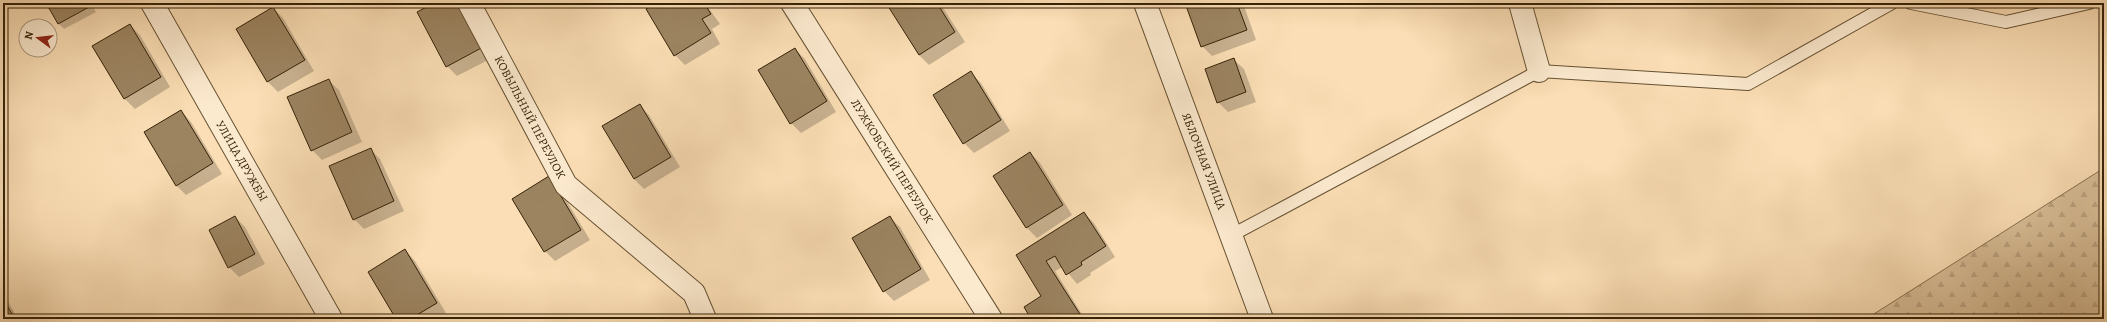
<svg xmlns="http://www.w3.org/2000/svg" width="2107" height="322" viewBox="0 0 2107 322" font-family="Alegreya,serif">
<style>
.forest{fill:url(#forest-firs);stroke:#87704f}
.shadow{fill:#0003}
.building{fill:#9c8461;stroke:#352207}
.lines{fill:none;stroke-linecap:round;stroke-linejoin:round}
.lane-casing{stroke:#665132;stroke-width:14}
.street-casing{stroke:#665132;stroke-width:24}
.lane{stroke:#fceacf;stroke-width:12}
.street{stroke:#fceacf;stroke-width:22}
.labels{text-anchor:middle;stroke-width:3.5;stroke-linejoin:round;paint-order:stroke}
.street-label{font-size:12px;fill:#352207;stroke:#fceacf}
</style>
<defs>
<pattern id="forest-firs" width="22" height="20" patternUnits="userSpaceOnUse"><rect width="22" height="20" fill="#d9be97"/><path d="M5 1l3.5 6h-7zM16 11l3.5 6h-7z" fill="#bba381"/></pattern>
</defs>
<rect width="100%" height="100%" fill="#fbdeb5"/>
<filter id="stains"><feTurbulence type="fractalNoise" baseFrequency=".005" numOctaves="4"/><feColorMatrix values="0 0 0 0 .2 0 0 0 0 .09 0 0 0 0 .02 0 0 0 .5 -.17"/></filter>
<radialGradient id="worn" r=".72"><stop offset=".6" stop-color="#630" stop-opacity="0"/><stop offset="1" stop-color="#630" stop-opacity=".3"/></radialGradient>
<polygon class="forest" points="2104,168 2104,319 1866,319"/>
<g class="shadow">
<polygon points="47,3 91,3 96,12 64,29 59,24"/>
<polygon points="437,3 494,57 457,76 447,66"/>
<polygon points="658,3 705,3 720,24 712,29 720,44 685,65 675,55"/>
<polygon points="887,3 940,3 965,42 929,65 919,55"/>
<polygon points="1186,3 1243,3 1256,40 1212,56 1202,46"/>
<polygon points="273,8 283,18 314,71 278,92 268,82 237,30"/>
<polygon points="130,25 140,35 170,87 135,109 125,99 94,46"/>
<polygon points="795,49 805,59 836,112 801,133 791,123"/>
<polygon points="1233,59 1244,69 1256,102 1228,112 1218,102"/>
<polygon points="971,73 981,83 1010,131 974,153 964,143 934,95"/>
<polygon points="328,80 339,90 362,142 322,160 312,150"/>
<polygon points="639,105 649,115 680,167 644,189 634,179"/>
<polygon points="181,111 191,122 222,174 186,195 176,185"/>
<polygon points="370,149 380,159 404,211 364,229 354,219"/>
<polygon points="1030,153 1040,163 1072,215 1037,238 1027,228 994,176"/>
<polygon points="559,188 590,240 555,261 545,251"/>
<polygon points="1084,213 1094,223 1115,257 1090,273 1091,275 1077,284 1063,267 1055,271 1085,319 1032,319 1042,296 1017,256"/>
<polygon points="235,217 245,227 265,264 239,277 229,267"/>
<polygon points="889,217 900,227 930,280 894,301 884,291"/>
<polygon points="405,250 415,261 446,313 436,319 397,319"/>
<polygon points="3,293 18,319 3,319"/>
</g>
<g class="building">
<polygon points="46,3 89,3 91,6 58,24"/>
<polygon points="434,3 462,3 485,46 446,67 417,12"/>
<polygon points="656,3 704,3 711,14 702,19 711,33 674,56 646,9"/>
<polygon points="886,3 937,3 955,32 919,55"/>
<polygon points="1185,3 1237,3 1247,30 1201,47"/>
<polygon points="273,7 305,60 267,82 236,29"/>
<polygon points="130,24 161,77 124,99 92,46"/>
<polygon points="795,48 827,101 790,124 758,70"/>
<polygon points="1234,58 1246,92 1217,103 1205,69"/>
<polygon points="971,71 1001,120 963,144 933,95"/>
<polygon points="329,79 352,132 311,151 287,97"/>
<polygon points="640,104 671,157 634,179 602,126"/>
<polygon points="181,110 213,163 176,186 144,132"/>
<polygon points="371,148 394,201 353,220 329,166"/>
<polygon points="1030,152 1063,205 1026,228 993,176"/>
<polygon points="549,176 581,230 544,252 512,199"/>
<polygon points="1084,212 1106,246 1081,262 1082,265 1066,275 1055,256 1046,261 1083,319 1031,319 1024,307 1041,296 1016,255"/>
<polygon points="235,216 255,254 228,268 209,230"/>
<polygon points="890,216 921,269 883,292 852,238"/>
<polygon points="405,249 437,303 410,319 396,319 368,272"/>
<polygon points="3,299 14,317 10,319 3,319"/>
</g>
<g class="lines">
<defs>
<g id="lane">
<polyline points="1911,3 2006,22 2089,3"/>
<polyline points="1232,235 1539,71 1748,84 1892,3"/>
</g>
<g id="street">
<polyline points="152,3 331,319"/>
<polyline points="469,3 566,185 694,293 705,319"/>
<polyline points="792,3 991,319"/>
<polyline points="1145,3 1262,319"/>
<polyline points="1520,3 1539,71"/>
</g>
</defs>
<use href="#lane" class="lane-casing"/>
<use href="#street" class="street-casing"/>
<use href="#lane" class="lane"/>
<use href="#street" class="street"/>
</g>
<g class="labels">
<g class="street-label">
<text transform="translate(530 117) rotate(62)" y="4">КОВЫЛЬНЫЙ ПЕРЕУЛОК</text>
<text transform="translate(242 161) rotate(60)" y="4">УЛИЦА ДРУЖБЫ</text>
<text transform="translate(892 161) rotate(58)" y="4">ЛУЖКОВСКИЙ ПЕРЕУЛОК</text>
<text transform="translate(1204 161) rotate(69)" y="4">ЯБЛОЧНАЯ УЛИЦА</text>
</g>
</g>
<rect width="2107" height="322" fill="none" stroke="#fbdeb5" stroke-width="16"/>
<rect x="4" y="4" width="2099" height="314" fill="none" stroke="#352207" stroke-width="2"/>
<rect x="8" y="8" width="2091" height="306" fill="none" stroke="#352207"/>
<g transform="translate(38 38) rotate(285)"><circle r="19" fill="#fceacf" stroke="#ac9a7f"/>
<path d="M0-3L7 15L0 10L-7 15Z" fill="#8f2418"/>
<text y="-6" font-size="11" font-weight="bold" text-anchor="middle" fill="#352207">N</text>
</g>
<rect width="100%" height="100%" filter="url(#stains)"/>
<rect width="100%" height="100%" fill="url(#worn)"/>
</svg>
